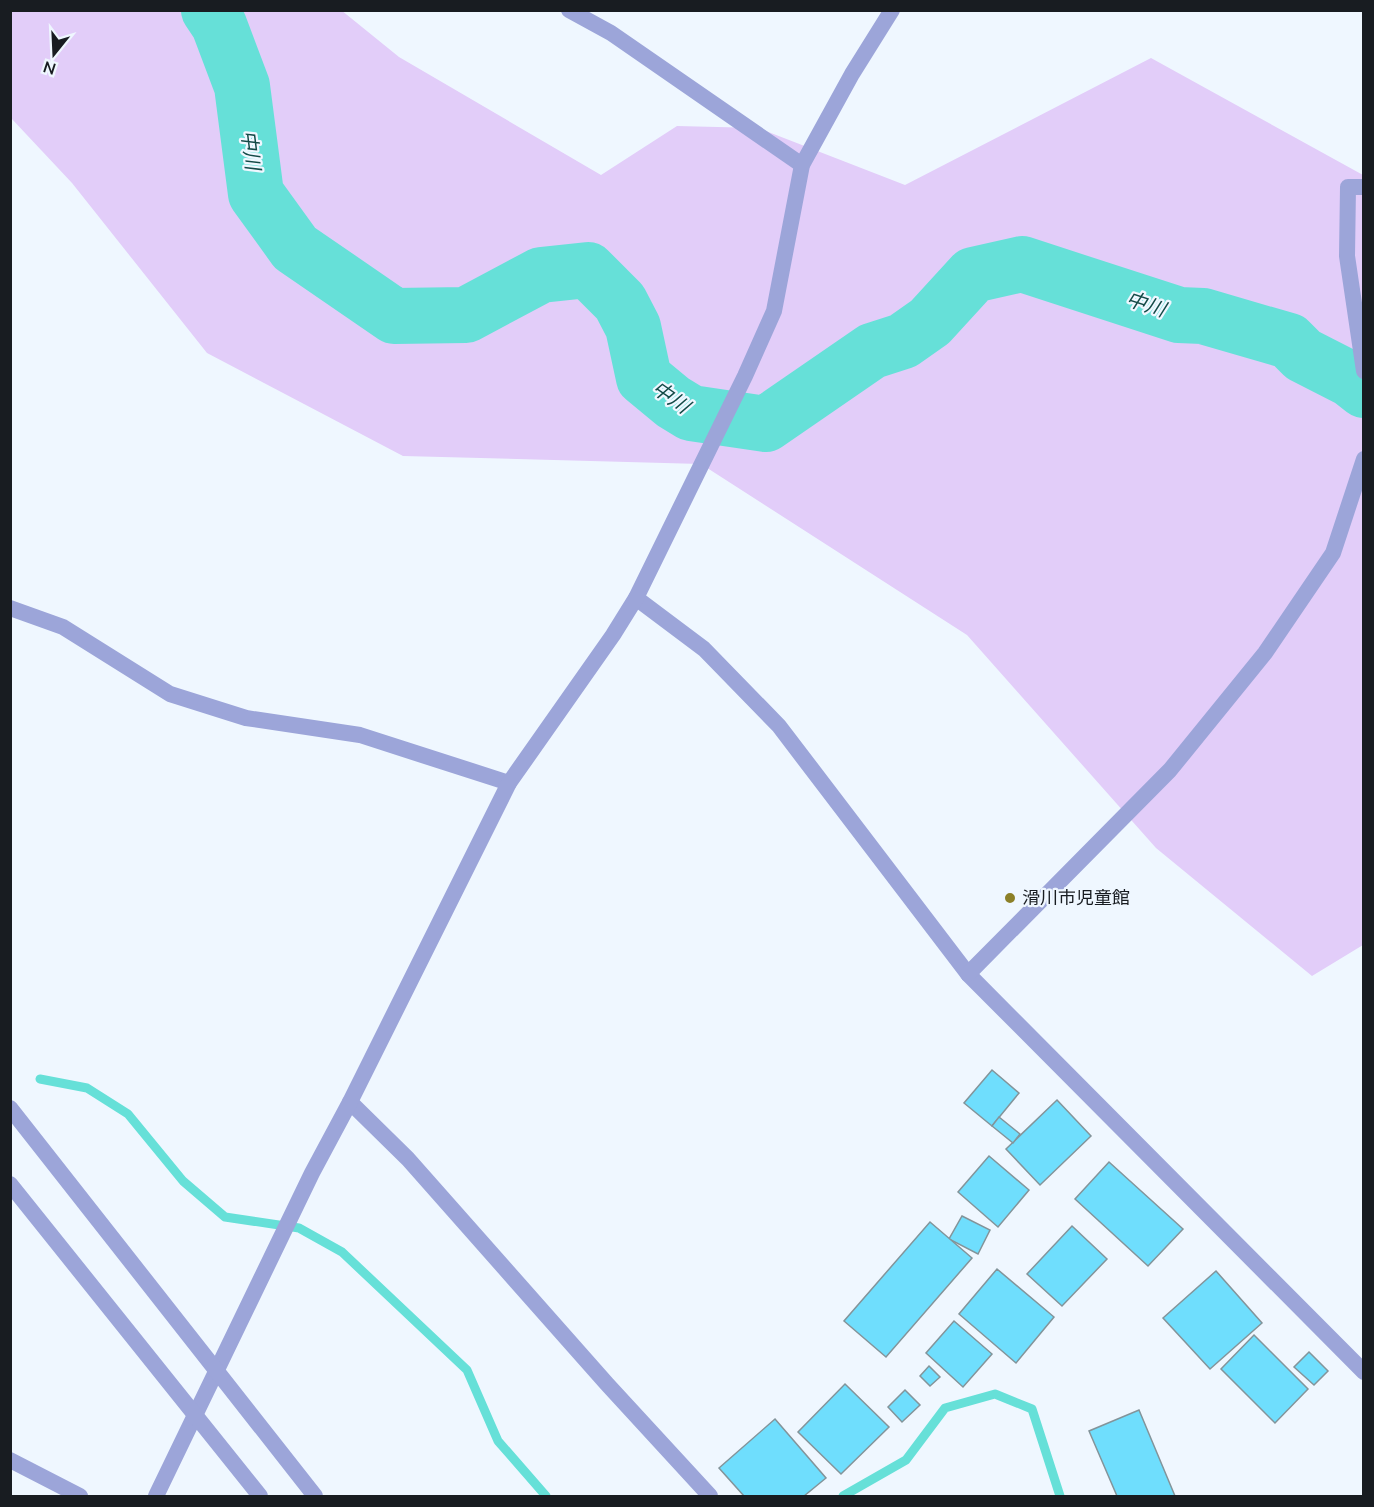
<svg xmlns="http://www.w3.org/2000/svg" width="1374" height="1507" viewBox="0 0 1374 1507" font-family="Mulish,'Noto Sans JP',sans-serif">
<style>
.green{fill:#e2cdf9}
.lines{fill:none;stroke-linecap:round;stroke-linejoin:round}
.stream{stroke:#66e0d8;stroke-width:9}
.river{stroke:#66e0d8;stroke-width:56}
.building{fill:#6fdefd;stroke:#83949a;stroke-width:1.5}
.minor{stroke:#9ca5d9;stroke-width:16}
.tertiary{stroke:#9ca5d9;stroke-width:16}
.poi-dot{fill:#8c8028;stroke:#eff7ff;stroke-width:2}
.labels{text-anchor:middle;stroke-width:4.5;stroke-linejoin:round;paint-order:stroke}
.poi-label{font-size:18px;fill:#181c21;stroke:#eff7ff;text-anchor:start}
.water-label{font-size:20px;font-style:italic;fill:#134a47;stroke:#eff7ff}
</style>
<rect width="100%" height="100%" fill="#eff7ff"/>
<polygon class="green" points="341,10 399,57 601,175 677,126 758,128 905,185 1151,58 1363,175 1363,945 1312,976 1156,848 967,635 701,464 403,456 207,353 72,183 11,118 11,11"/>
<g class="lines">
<g class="stream">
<polyline points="40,1079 87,1088 128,1114 183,1181 225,1217 299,1228 342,1252 467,1370 498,1441 546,1496"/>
<polyline points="843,1496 906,1460 945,1408 995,1394 1032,1409 1060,1496"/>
</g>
<polyline class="river" points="209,10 219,25 242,86 256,194 295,248 394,316 466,315 541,275 588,270 620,302 633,327 644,378 673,402 691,413 766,424 872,351 903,341 930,322 973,275 1022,264 1179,315 1203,316 1289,341 1303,355 1350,379 1364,390"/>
</g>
<g class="building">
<polygon points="992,1070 1019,1093 992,1126 964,1103"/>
<polygon points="1057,1100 1091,1136 1040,1185 1006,1149"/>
<polygon points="999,1117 1020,1134 1013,1143 992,1126"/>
<polygon points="989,1156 1029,1190 998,1227 958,1192"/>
<polygon points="1109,1162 1183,1229 1148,1266 1075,1199"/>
<polygon points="962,1216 990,1230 978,1254 949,1239"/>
<polygon points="930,1222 972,1258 886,1357 844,1321"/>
<polygon points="1072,1226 1107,1259 1062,1306 1027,1274"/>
<polygon points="997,1269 1054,1317 1016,1363 959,1314"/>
<polygon points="1216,1271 1262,1323 1210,1369 1163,1318"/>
<polygon points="954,1321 992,1354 963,1387 926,1353"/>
<polygon points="1254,1335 1308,1389 1275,1423 1221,1369"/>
<polygon points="1309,1352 1328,1371 1314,1385 1294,1367"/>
<polygon points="929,1366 940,1377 930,1386 920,1376"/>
<polygon points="845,1384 889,1427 841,1474 798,1432"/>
<polygon points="905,1390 920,1405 902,1422 888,1407"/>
<polygon points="1139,1410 1175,1496 1117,1496 1089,1431"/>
<polygon points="775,1419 826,1478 804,1496 744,1496 719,1468"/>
</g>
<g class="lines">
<g class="minor">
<polyline points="569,10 611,33 802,165"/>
<polyline points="1364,187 1348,187 1347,256 1364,371"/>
<polyline points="636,598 704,649 779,726 968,974 1364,1372"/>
<polyline points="10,608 63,627 170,694 246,718 360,735 509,783"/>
<polyline points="968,974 1170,770 1265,653 1333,553 1364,459"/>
<polyline points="350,1102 408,1159 607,1384 710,1496"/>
<polyline points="10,1460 80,1496"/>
<polyline points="156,1496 312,1173 350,1102 509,783 613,635 636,598 745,376 774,311 802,165 852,74 892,10"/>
</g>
<g class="tertiary">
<polyline points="10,1108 315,1496"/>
<polyline points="10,1184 260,1496"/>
</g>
</g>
<circle class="poi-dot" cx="1010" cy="898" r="6"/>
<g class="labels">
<g class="poi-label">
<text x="1022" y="904">滑川市児童館</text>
</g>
<g class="water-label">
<text transform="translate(251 150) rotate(83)" y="7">中川</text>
<text transform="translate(1146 304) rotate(18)" y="7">中川</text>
<text transform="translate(671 397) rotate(35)" y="7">中川</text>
</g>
</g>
<rect width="1374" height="1507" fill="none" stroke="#181c21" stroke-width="24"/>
<g transform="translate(54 54) rotate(198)" stroke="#eff7ff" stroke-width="4.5" paint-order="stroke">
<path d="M0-4.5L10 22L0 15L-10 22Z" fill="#181c21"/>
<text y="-9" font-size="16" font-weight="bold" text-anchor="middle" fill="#181c21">N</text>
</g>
</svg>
